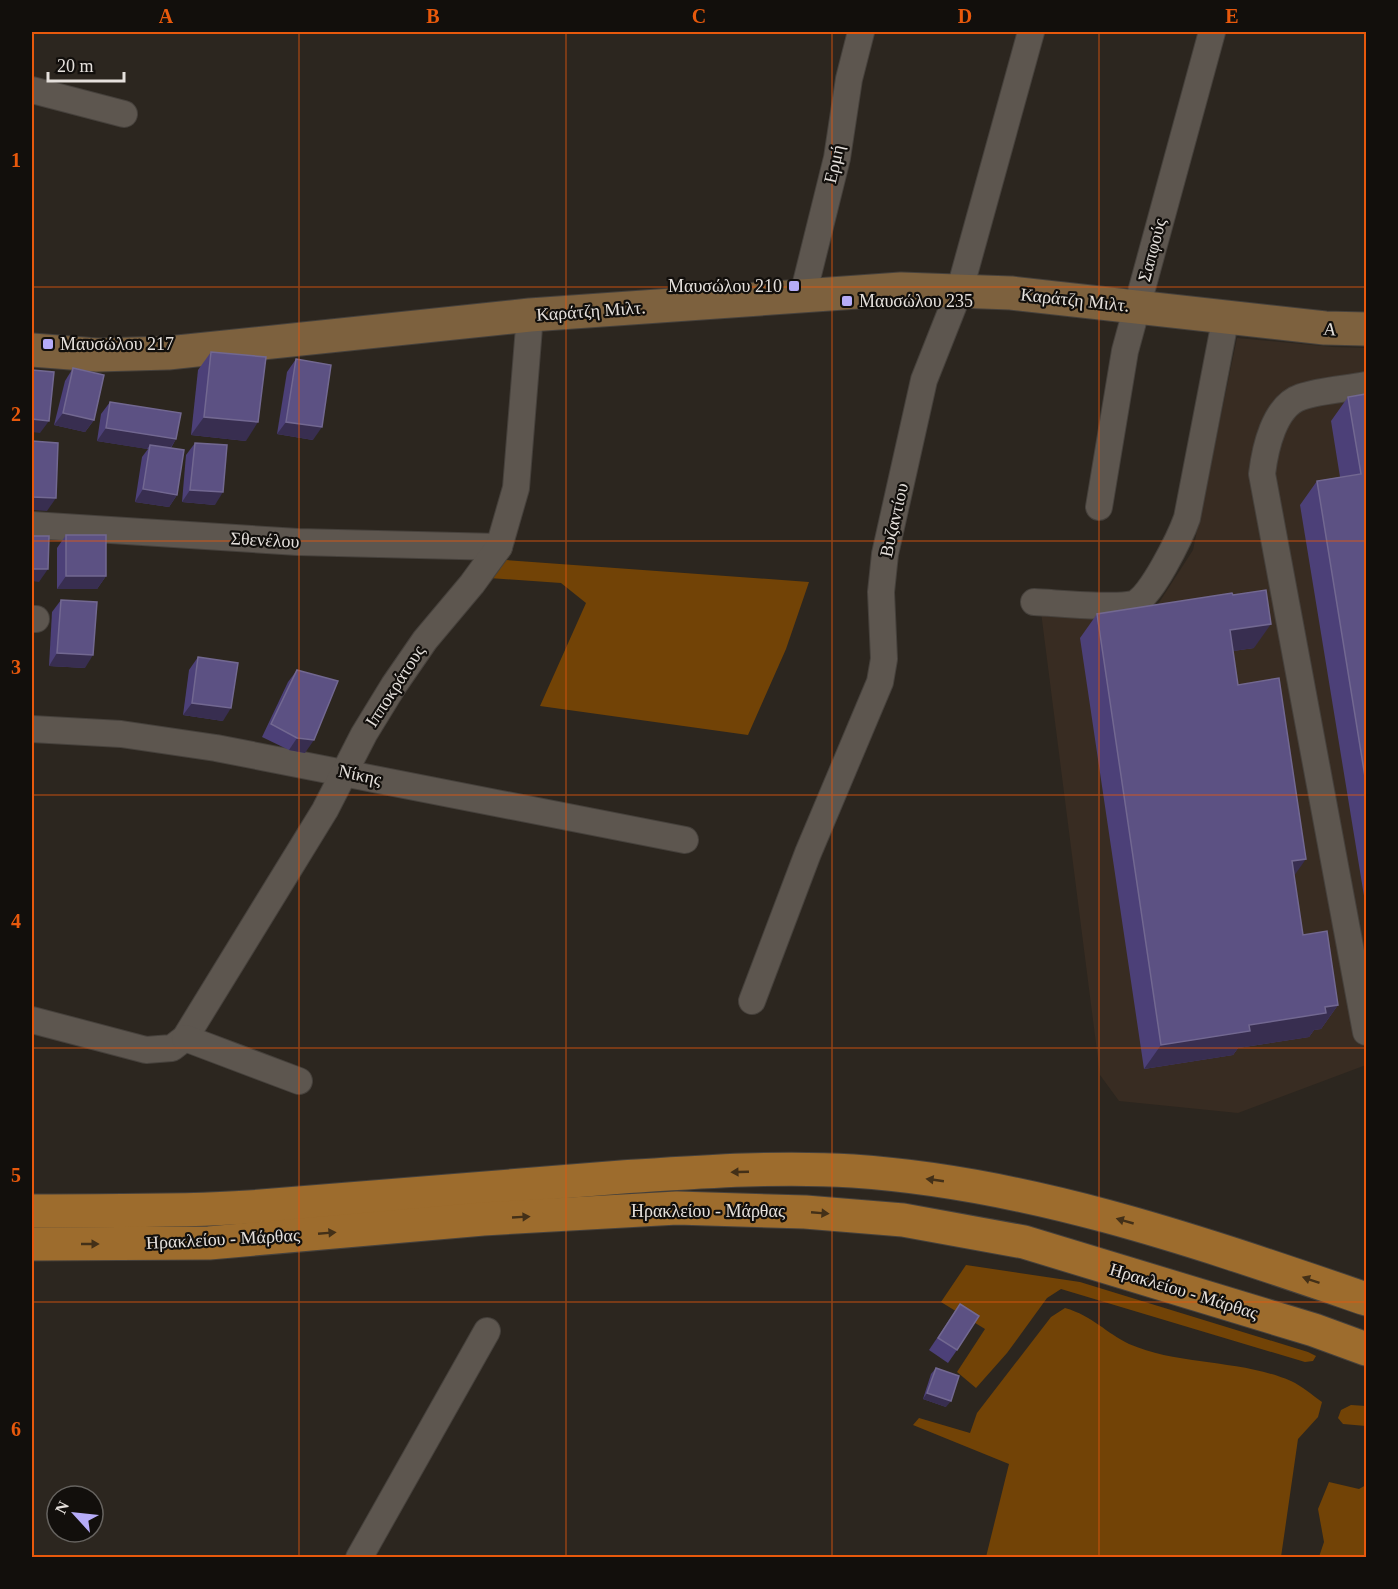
<svg xmlns="http://www.w3.org/2000/svg" width="1398" height="1589" viewBox="0 0 1398 1589" font-family="Georgia,serif">
<style>
.built{fill:#382c22}
.green{fill:#724306}
.lines{fill:none;stroke-linecap:round;stroke-linejoin:round}
.street-casing{stroke:#46413c;stroke-width:28}
.secondary-casing{stroke:#46413c;stroke-width:35}
.primary-casing{stroke:#46413c;stroke-width:35}
.street{stroke:#5d564f;stroke-width:26}
.secondary{stroke:#7d613e;stroke-width:33}
.primary{stroke:#9d6c2d;stroke-width:33}
.wall{fill:#4c4078}
.shaded-wall{fill:#382e50}
.building{fill:#5c5183;stroke:#726891;stroke-width:1.5}
.oneway{fill:#433018}
.grid{fill:none;stroke:#e8590c;stroke-width:1.5;stroke-opacity:0.55}
.poi-dot{fill:#b6acf8;stroke:#120f0c;stroke-width:2}
.labels{text-anchor:middle;stroke-width:4.5;stroke-linejoin:round;paint-order:stroke}
.street-label{font-size:18px;fill:#e5e0dc;stroke:#120f0c}
.poi-label{font-size:18px;fill:#e5e0dc;stroke:#120f0c;text-anchor:start}
.neatline{fill:none;stroke:#e8590c;stroke-width:2}
.grid-label{font-size:20px;text-anchor:middle;font-weight:bold;fill:#e8590c}
</style>
<rect width="100%" height="100%" fill="#2c261f"/>
<polygon class="built" points="1237,338 1333,347 1366,348 1366,1065 1238,1113 1119,1101 1100,1075 1041,612 1153,612 1193,550"/>
<g class="green">
<polygon points="506,560 809,582 786,649 748,735 540,706 586,603 561,583 489,578"/>
<polygon points="966,1265 1080,1282 1308,1352 1316,1356 1313,1361 1305,1362 1061,1289 1047,1298 1007,1353 976,1388 957,1372 985,1329 941,1302"/>
<path d="M1065,1308C1093,1316 1106,1333 1129,1344C1180,1366 1240,1359 1291,1381C1302,1386 1312,1395 1322,1402L1318,1417L1298,1439L1281,1557H986L1009,1464L913,1425L919,1418L970,1433L977,1413L1051,1317Z"/>
<polygon points="1351,1405 1366,1406 1366,1426 1343,1424 1338,1418 1341,1410"/>
<polygon points="1329,1482 1359,1489 1366,1485 1366,1557 1319,1557 1324,1542 1318,1509"/>
</g>
<g class="lines">
<defs>
<g id="street">
<polyline points="32,90 124,114"/>
<polyline points="803,295 837,158 849,79 861,32"/>
<path d="M1366,385C1346,389 1321,390 1301,397C1274,406 1265,449 1262,474L1366,1032"/>
<polyline points="1099,507 1125,351 1212,32"/>
<polyline points="32,525 298,542 499,547"/>
<path d="M1034,602C1057,603 1114,609 1133,604C1150,600 1181,535 1187,518L1226,316"/>
<polyline points="32,619 36,619"/>
<polyline points="32,729 121,734 216,748 685,840"/>
<polyline points="752,1001 808,853 880,682 884,659 881,592 885,554 924,380 960,289 1031,32"/>
<polyline points="32,1020 146,1050 172,1048 185,1038 325,810 364,734 394,685 425,640 472,584 499,547 516,488 530,315"/>
<polyline points="185,1038 299,1081"/>
<polyline points="359,1558 487,1331"/>
</g>
<polyline id="secondary" points="32,350 97,355 168,353 530,315 901,289 1011,293 1325,328 1366,329"/>
<g id="primary">
<path d="M32,1211C104,1210 177,1212 249,1207C374,1198 498,1186 622,1177C698,1172 777,1166 853,1171C1031,1183 1199,1242 1366,1299"/>
<polyline points="32,1244 209,1243 483,1219 677,1208 805,1212 903,1220 1024,1242 1314,1330 1366,1349"/>
</g>
</defs>
<use href="#street" class="street-casing"/>
<use href="#secondary" class="secondary-casing"/>
<use href="#primary" class="primary-casing"/>
<use href="#street" class="street"/>
<use href="#secondary" class="secondary"/>
<use href="#primary" class="primary"/>
</g>
<g class="wall">
<polygon points="211,352 246,441 191,435 198,370"/>
<polygon points="296,359 313,440 277,434 287,372"/>
<polygon points="73,368 94,420 85,432 54,425 65,381"/>
<polygon points="1366,394 1366,908 1300,505 1317,481 1340,477 1331,421 1348,397"/>
<polygon points="110,402 176,439 171,448 177,495 169,507 135,502 142,457 148,449 97,441 101,414"/>
<polygon points="195,443 215,505 182,502 186,455"/>
<polygon points="66,535 106,576 97,589 57,589 57,548"/>
<polygon points="61,600 85,668 49,666 52,612"/>
<polygon points="1097,614 1254,648 1233,651 1238,685 1294,876 1303,935 1338,1005 1321,1029 1314,1030 1309,1037 1238,1048 1233,1055 1144,1069 1080,638"/>
<polygon points="198,657 223,721 183,715 189,670"/>
<polygon points="297,670 305,753 289,750 262,737 288,682"/>
<polygon points="960,1304 957,1350 948,1363 929,1350"/>
<polygon points="936,1368 946,1407 923,1399 931,1374"/>
</g>
<g class="shaded-wall">
<polygon points="63,413 94,420 85,432 54,425"/>
<polygon points="204,417 258,422 246,441 191,435"/>
<polygon points="32,419 49,421 40,433 32,432"/>
<polygon points="286,422 322,427 313,440 277,434"/>
<polygon points="106,428 176,439 168,452 150,445 147,449 97,441"/>
<polygon points="143,489 177,495 169,507 135,502"/>
<polygon points="190,490 223,492 215,505 182,502"/>
<polygon points="32,497 56,498 47,511 32,510"/>
<polygon points="32,569 48,569 39,582 32,581"/>
<polygon points="66,576 106,576 97,589 57,589"/>
<polygon points="1271,624 1254,648 1213,654 1230,630"/>
<polygon points="57,653 93,655 85,668 49,666"/>
<polygon points="192,703 231,708 223,721 183,715"/>
<polygon points="297,738 314,740 305,753 289,750"/>
<polygon points="1306,859 1289,883 1292,861"/>
<polygon points="1338,1005 1321,1029 1314,1030 1309,1037 1238,1048 1233,1055 1144,1069 1161,1045 1325,1007"/>
<polygon points="927,1393 951,1401 946,1407 923,1399"/>
</g>
<g class="building">
<polygon points="211,352 266,357 258,422 204,417"/>
<polygon points="296,359 331,365 322,427 286,422"/>
<polygon points="73,368 104,375 94,420 63,413"/>
<polygon points="32,370 54,372 49,421 32,419"/>
<polygon points="1366,394 1366,783 1317,481 1361,474 1348,397"/>
<polygon points="110,402 181,413 176,439 106,428"/>
<polygon points="32,441 58,443 56,498 32,497"/>
<polygon points="195,443 227,445 223,492 190,490"/>
<polygon points="150,445 184,450 177,495 143,489"/>
<rect x="66" y="535" width="40" height="41"/>
<polygon points="32,536 49,536 48,569 32,569"/>
<polygon points="1266,590 1271,624 1230,630 1238,685 1279,678 1306,859 1292,861 1303,935 1327,931 1338,1005 1325,1007 1326,1013 1249,1025 1250,1031 1161,1045 1097,614 1232,593 1233,595"/>
<polygon points="61,600 97,602 93,655 57,653"/>
<polygon points="198,657 238,663 231,708 192,703"/>
<polygon points="297,670 338,681 314,740 297,738 271,724"/>
<polygon points="960,1304 979,1316 957,1350 938,1338"/>
<polygon points="936,1368 959,1376 951,1401 927,1393"/>
</g>
<defs><path id="oneway-solid" d="M-6-.8H1V-3.2L6.5 0L1 3.2V.8H-6Z" transform="scale(1.5)"/></defs>
<g class="oneway">
<use href="#oneway-solid" transform="translate(740 1172) rotate(178)"/>
<use href="#oneway-solid" transform="translate(935 1180) rotate(-172)"/>
<use href="#oneway-solid" transform="translate(820 1213) rotate(5)"/>
<use href="#oneway-solid" transform="translate(521 1217) rotate(-3)"/>
<use href="#oneway-solid" transform="translate(1125 1221) rotate(-164)"/>
<use href="#oneway-solid" transform="translate(327 1233) rotate(-5)"/>
<use href="#oneway-solid" transform="translate(90 1244)"/>
<use href="#oneway-solid" transform="translate(1311 1280) rotate(-161)"/>
</g>
<path class="grid" d="M299,32V1558M566,32V1558M832,32V1558M1099,32V1558M32,287H1366M32,541H1366M32,795H1366M32,1048H1366M32,1302H1366"/>
<g class="poi-dot">
<rect x="788" y="280" width="12" height="12" rx="3"/>
<rect x="841" y="295" width="12" height="12" rx="3"/>
<rect x="42" y="338" width="12" height="12" rx="3"/>
</g>
<g class="labels">
<g class="street-label">
<text transform="translate(834 164) rotate(-77)" y="6">Ερμή</text>
<text transform="translate(1152 250) rotate(-75)" y="6">Σαπφούς</text>
<text transform="translate(1075 300) rotate(6)" y="6">Καράτζη Μιλτ.</text>
<text transform="translate(591 311) rotate(-4)" y="6">Καράτζη Μιλτ.</text>
<text transform="translate(1330 329) rotate(5)" y="6">Α</text>
<text transform="translate(894 520) rotate(-77)" y="6">Βυζαντίου</text>
<text transform="translate(265 540) rotate(3)" y="6">Σθενέλου</text>
<text transform="translate(395 686) rotate(-57)" y="6">Ιπποκράτους</text>
<text transform="translate(360 775) rotate(12)" y="6">Νίκης</text>
<text x="708" y="1217">Ηρακλείου - Μάρθας</text>
<text transform="translate(223 1239) rotate(-3)" y="6">Ηρακλείου - Μάρθας</text>
<text transform="translate(1184 1291) rotate(17)" y="6">Ηρακλείου - Μάρθας</text>
</g>
<g class="poi-label">
<text x="782" y="292" text-anchor="end">Μαυσώλου 210</text>
<text x="859" y="307">Μαυσώλου 235</text>
<text x="60" y="350">Μαυσώλου 217</text>
</g>
</g>
<rect width="1398" height="1589" fill="none" stroke="#120f0c" stroke-width="66"/>
<g transform="translate(75 1514) rotate(297)"><circle r="28" fill="#120f0c" stroke="#66635f" stroke-width="1.5"/>
<path d="M0-4.5L10 22L0 15L-10 22Z" fill="#b6acf8"/>
<text y="-9" font-size="16" font-weight="bold" text-anchor="middle" fill="#e5e0dc">N</text>
</g>
<path d="M48 72v9h76v-9" fill="none" stroke="#e5e0dc" stroke-width="3"/>
<text x="57" y="72" font-size="18" fill="#e5e0dc" stroke="#120f0c" stroke-width="4.5" paint-order="stroke">20 m</text>
<rect x="33" y="33" width="1332" height="1523" class="neatline"/>
<g class="grid-label">
<text x="166" y="23">A</text>
<text x="433" y="23">B</text>
<text x="699" y="23">C</text>
<text x="965" y="23">D</text>
<text x="1232" y="23">E</text>
<text x="16" y="167">1</text>
<text x="16" y="421">2</text>
<text x="16" y="674">3</text>
<text x="16" y="928">4</text>
<text x="16" y="1182">5</text>
<text x="16" y="1436">6</text>
</g>
</svg>
